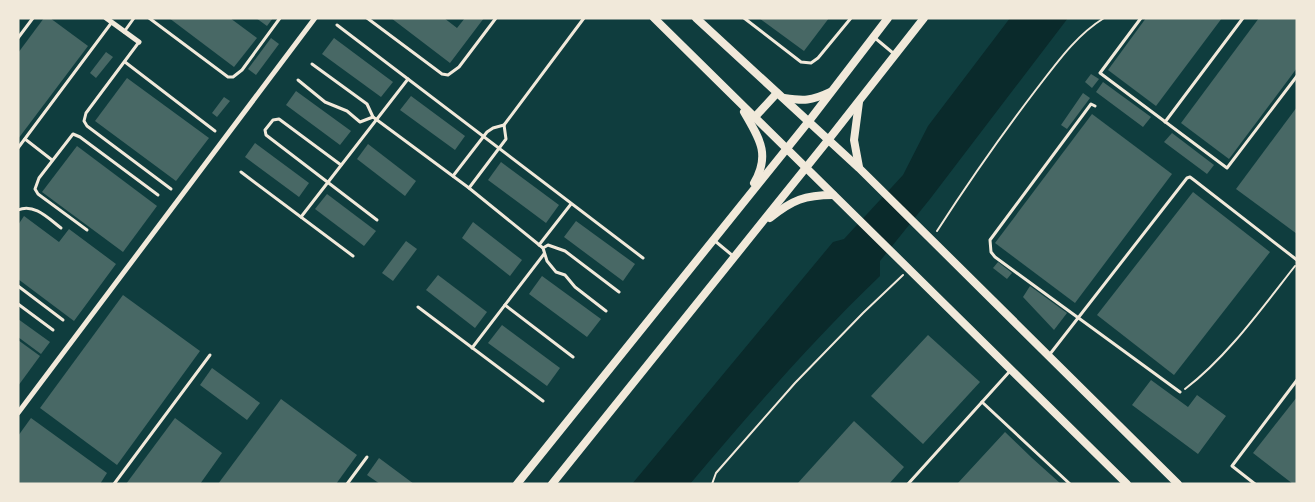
<svg xmlns="http://www.w3.org/2000/svg" width="1315" height="502" viewBox="0 0 1315 502" font-family="'Sofia Sans Condensed',sans-serif">
<style>
.water{fill:#0a2a2b}
.building{fill:#486865}
.lines{fill:none;stroke-linecap:round;stroke-linejoin:round}
.path{stroke:#f1e9da;stroke-width:2}
.service{stroke:#f1e9da;stroke-width:3}
.minor{stroke:#f1e9da;stroke-width:5}
.secondary{stroke:#f1e9da;stroke-width:8}
</style>
<rect width="100%" height="100%" fill="#0f3d3e"/>
<path class="water" d="M1010,18H1068L930,199L880,261V276C812,341 751,412 690,484H632L833,242L844,239L903,175L928,126Z"/>
<g class="building">
<polygon points="44,18 50,18 88,46 18,139 18,53"/>
<polygon points="169,18 230,18 257,38 234,67"/>
<polygon points="256,18 273,18 267,26"/>
<polygon points="391,18 444,18 457,28 465,18 484,18 450,63"/>
<polygon points="759,18 829,18 804,51"/>
<polygon points="1146,18 1222,18 1156,106 1108,70"/>
<polygon points="1259,18 1297,18 1297,68 1229,159 1181,123"/>
<polygon points="271,38 279,44 256,75 248,69"/>
<polygon points="334,38 393,82 381,97 322,54"/>
<polygon points="106,52 113,57 96,78 90,73"/>
<polygon points="1091,74 1099,79 1092,88 1085,82"/>
<polygon points="127,78 209,138 176,181 95,121"/>
<polygon points="1103,82 1151,117 1143,127 1096,92"/>
<polygon points="296,91 351,131 340,145 286,105"/>
<polygon points="1083,93 1090,98 1067,129 1061,125"/>
<polygon points="411,96 465,136 455,150 400,110"/>
<polygon points="224,97 230,101 217,117 212,113"/>
<polygon points="1297,107 1297,234 1236,189"/>
<polygon points="1092,114 1172,174 1075,303 995,243"/>
<polygon points="1172,133 1214,165 1207,174 1164,142"/>
<polygon points="255,143 309,183 299,197 245,157"/>
<polygon points="368,144 416,181 405,196 357,159"/>
<polygon points="77,146 157,206 123,252 42,192"/>
<polygon points="501,162 559,205 546,223 488,180"/>
<polygon points="1193,192 1270,252 1174,375 1097,315"/>
<polygon points="327,194 376,231 364,246 315,209"/>
<polygon points="24,216 59,242 69,229 116,264 74,321 18,279 18,225"/>
<polygon points="576,221 635,264 623,281 564,237"/>
<polygon points="473,222 522,260 510,276 462,238"/>
<polygon points="406,241 417,249 393,281 382,273"/>
<polygon points="998,262 1012,273 1007,279 993,268"/>
<polygon points="438,275 487,312 475,328 426,290"/>
<polygon points="542,276 601,319 587,337 529,294"/>
<polygon points="1030,286 1067,313 1054,330 1023,297"/>
<polygon points="123,295 200,351 117,465 40,408"/>
<polygon points="18,319 50,342 41,354 18,337"/>
<polygon points="502,325 560,368 547,386 488,343"/>
<polygon points="928,335 980,382 923,444 871,396"/>
<polygon points="18,340 40,356 18,386"/>
<polygon points="212,368 260,403 247,420 200,385"/>
<polygon points="1151,380 1188,407 1197,395 1226,416 1198,454 1132,405"/>
<polygon points="1297,397 1297,484 1293,484 1253,453"/>
<polygon points="281,399 357,455 336,484 218,484"/>
<polygon points="31,418 107,473 100,484 18,484 18,436"/>
<polygon points="175,418 222,453 200,484 126,484"/>
<polygon points="854,421 904,467 889,484 797,484"/>
<polygon points="1005,432 1032,458 1061,484 957,484"/>
<polygon points="379,458 414,484 380,484 367,475"/>
</g>
<g class="lines">
<g class="path">
<path d="M937,231C968,183 1000,137 1035,91C1056,64 1075,36 1104,18"/>
<path d="M1185,389C1227,357 1262,308 1295,266"/>
<polyline points="712,484 716,473 795,383 863,313 903,275"/>
</g>
<g class="service">
<polyline points="149,18 228,77 233,77 242,70 280,18"/>
<polyline points="367,18 442,74 448,75 459,67 496,18"/>
<polyline points="744,18 801,62 811,63 818,58 851,18"/>
<polyline points="1141,18 1100,73 1227,168 1297,76"/>
<polyline points="337,25 643,258"/>
<polyline points="124,32 134,18"/>
<polyline points="18,38 33,18"/>
<polyline points="875,38 893,53"/>
<polyline points="139,42 86,113 84,121 87,126 171,189"/>
<polyline points="125,62 215,131"/>
<polyline points="298,80 325,102 347,111 360,122 373,117 367,104 312,64"/>
<polyline points="1095,106 1091,104 990,240 991,252 995,257 1180,392"/>
<polyline points="373,117 469,188 543,248"/>
<polyline points="1165,122 1243,18"/>
<polyline points="25,139 52,160"/>
<polyline points="18,148 112,22"/>
<polyline points="341,165 279,119 273,120 265,130 266,135 377,220"/>
<polyline points="241,172 353,256"/>
<polyline points="453,176 487,132 493,128 504,125 584,18"/>
<polyline points="469,188 506,139 504,125"/>
<path d="M18,210C34,203 48,218 61,228"/>
<polyline points="301,217 408,79"/>
<polyline points="87,230 38,194 35,189 39,178 73,134 80,137 158,195"/>
<polyline points="715,241 733,256"/>
<polyline points="539,245 571,204"/>
<polyline points="18,286 63,320"/>
<polyline points="18,304 53,330"/>
<polyline points="505,305 573,357"/>
<polyline points="418,307 543,401"/>
<polyline points="606,311 575,287 565,275 556,272 547,261 543,248 548,245 565,251 619,292"/>
<polyline points="472,348 544,254"/>
<polyline points="1050,354 1187,178 1190,177 1194,180 1297,260"/>
<polyline points="982,402 1070,484"/>
<polyline points="114,484 210,355"/>
<polyline points="347,484 367,457"/>
<polyline points="908,484 1010,371"/>
<polyline points="1255,484 1232,466 1297,380"/>
</g>
<g class="minor">
<polyline points="106,18 139,42"/>
<polyline points="18,413 315,18"/>
</g>
<g class="secondary">
<polyline points="654,18 1127,484"/>
<polyline points="696,18 859,168 1178,484"/>
<path d="M784,98C804,101 811,101 830,92"/>
<path d="M744,112C759,138 771,154 754,183"/>
<polyline points="754,118 777,93"/>
<polyline points="859,167 854,140 859,102"/>
<path d="M770,218C792,200 805,195 833,195"/>
<polyline points="517,484 809,121 888,18"/>
<polyline points="552,484 829,139 924,18"/>
</g>
</g>
<rect width="1315" height="502" fill="none" stroke="#f1e9da" stroke-width="39"/>
</svg>
